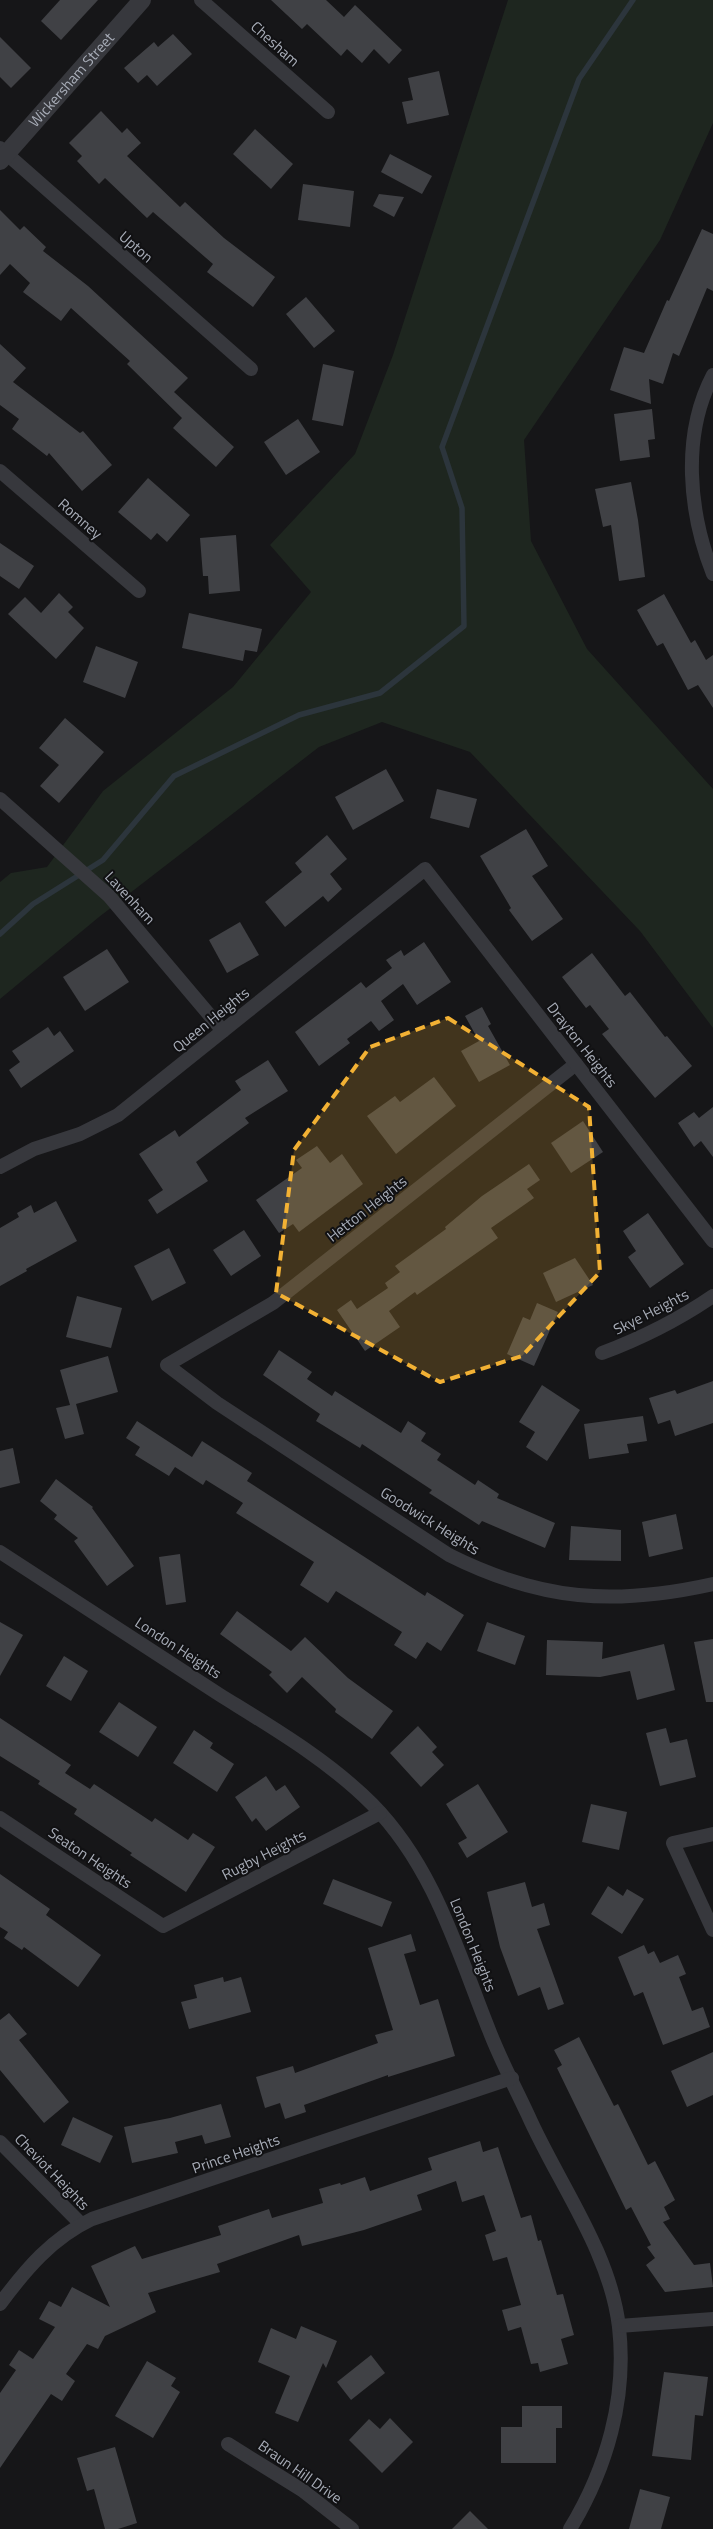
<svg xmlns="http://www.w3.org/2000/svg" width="713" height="2529" viewBox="0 0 713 2529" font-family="'Titillium Web',sans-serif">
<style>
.green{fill:#1e261f}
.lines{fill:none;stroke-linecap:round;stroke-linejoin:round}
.stream{stroke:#2c353c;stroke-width:5.5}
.building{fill:#404145}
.minor{stroke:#37383d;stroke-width:14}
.tertiary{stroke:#37383d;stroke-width:18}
.marked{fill:#f2b134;fill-opacity:0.2;stroke:#f2b134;stroke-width:4;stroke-dasharray:10 6;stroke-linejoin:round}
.labels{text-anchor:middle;stroke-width:4;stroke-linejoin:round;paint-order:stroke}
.street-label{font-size:15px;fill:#a8adb8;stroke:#111113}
</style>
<rect width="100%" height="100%" fill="#161618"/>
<polygon class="green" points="508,0 713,0 713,123 660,240 524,440 531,541 587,649 713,789 713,1028 640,931 470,752 382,722 319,747 99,917 0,999 0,882 11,873 47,867 103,791 233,687 311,592 270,545 355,454 393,355"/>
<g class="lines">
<polyline class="stream" points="0,934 33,904 103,860 174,776 299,715 380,693 464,626 462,508 442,447 579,79 633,0"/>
</g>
<g class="building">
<polygon points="60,0 98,0 61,40 41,21"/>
<polygon points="271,0 326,0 344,17 355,5 402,50 389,64 374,49 362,63 347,49 341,56 307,24 302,29"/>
<polygon points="173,34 192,54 157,86 147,75 138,83 124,68 154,42 158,47"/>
<polygon points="0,37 31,68 11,88 0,77"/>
<polygon points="439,71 449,115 407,124 402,102 413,100 408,78"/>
<polygon points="101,111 122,133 127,128 141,143 127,156 180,207 185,202 224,238 275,277 253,307 207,272 213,264 153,212 147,218 105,178 99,184 77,161 82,156 69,143"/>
<polygon points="255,129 293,164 271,189 233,154"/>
<polygon points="390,154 432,176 422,194 381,172"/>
<polygon points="303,184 354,191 350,227 298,220"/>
<polygon points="379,194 404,197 394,217 373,206"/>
<polygon points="0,210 20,230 24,226 46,247 43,251 88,286 188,378 174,392 234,447 216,467 173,428 182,418 127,364 130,361 71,308 61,321 23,292 30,283 10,264 0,275"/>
<polygon points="702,229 713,234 713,291 707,288 679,356 673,353 663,384 649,379 651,404 610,390 624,347 644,353 667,300 669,301"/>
<polygon points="306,297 335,331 314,348 286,314"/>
<polygon points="0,344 26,368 13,382 80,433 83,431 112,465 82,491 49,453 47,456 12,429 19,419 0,405"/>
<polygon points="323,364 354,371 343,426 312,420"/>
<polygon points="652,409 655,439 648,440 650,457 620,461 614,414"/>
<polygon points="298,419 320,452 286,475 264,442"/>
<polygon points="148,478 190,515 167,542 157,533 151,540 118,512"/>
<polygon points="631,482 638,520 645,577 619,581 611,525 603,527 595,489"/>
<polygon points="236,535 240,591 209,594 208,576 203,576 200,538"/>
<polygon points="0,543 34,566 19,589 0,576"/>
<polygon points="59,593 73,607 68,612 84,628 56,659 8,614 25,597 41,613"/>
<polygon points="664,594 691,643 695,640 706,660 713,655 713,708 698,685 688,690 663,643 657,646 637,610"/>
<polygon points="189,613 262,629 257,652 245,650 243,661 182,648"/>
<polygon points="96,646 138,662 125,698 83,682"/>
<polygon points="65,718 104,752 59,803 40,786 59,765 39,748"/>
<polygon points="386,769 404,801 353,830 335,797"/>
<polygon points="437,789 477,799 469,828 430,818"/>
<polygon points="526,829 548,866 532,876 563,919 532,941 509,910 511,908 480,856"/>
<polygon points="327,835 347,859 330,874 342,889 328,902 323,896 285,927 265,902 302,872 295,863"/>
<polygon points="240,922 259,955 227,973 209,940"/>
<polygon points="424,942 451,982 417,1005 403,984 381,1001 394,1020 379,1031 371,1021 347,1039 350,1043 319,1066 295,1032 361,982 366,988 392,968 386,960 401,950 404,956"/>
<polygon points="107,949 129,982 85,1011 63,977"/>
<polygon points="592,953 625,996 630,992 665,1037 667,1036 692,1066 655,1098 602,1034 609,1029 590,1005 586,1008 562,977"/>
<polygon points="482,1007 491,1024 488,1026 510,1065 479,1082 461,1051 479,1041 465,1016"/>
<polygon points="48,1027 54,1036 60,1031 74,1051 21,1088 9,1070 20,1062 12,1051"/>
<polygon points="268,1060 288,1091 245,1118 249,1123 196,1162 208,1181 157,1214 148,1200 163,1190 139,1154 175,1130 179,1137 241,1090 235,1081"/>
<polygon points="434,1077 456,1106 396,1154 367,1116 395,1096 400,1102"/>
<polygon points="713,1107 713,1157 701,1141 694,1147 678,1123 694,1112 699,1118"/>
<polygon points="583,1121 603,1152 571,1173 551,1143"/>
<polygon points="317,1146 330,1163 342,1154 363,1184 299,1232 293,1224 279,1233 256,1200 302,1168 296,1160"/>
<polygon points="529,1164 540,1180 527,1189 534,1198 491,1228 498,1238 417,1295 415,1292 389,1311 400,1327 365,1351 337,1310 351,1300 357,1309 388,1288 385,1283 400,1272 395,1266 446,1229 445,1227 482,1196"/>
<polygon points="56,1201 77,1241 26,1269 27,1271 0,1286 0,1228 19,1217 17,1213 31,1205 34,1213"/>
<polygon points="648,1213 684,1264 650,1288 628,1257 636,1251 623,1231"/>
<polygon points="244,1230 261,1256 231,1276 213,1250"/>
<polygon points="169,1248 186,1283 152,1301 134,1266"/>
<polygon points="575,1258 593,1285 556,1302 543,1273"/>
<polygon points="77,1296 122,1308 111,1348 66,1337"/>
<polygon points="537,1303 558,1312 534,1366 507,1354 523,1317 530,1320"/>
<polygon points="279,1350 312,1372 307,1379 332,1396 335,1391 401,1433 408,1421 426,1433 421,1441 441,1454 437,1460 475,1485 478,1480 499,1494 497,1498 555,1523 545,1548 482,1521 479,1525 429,1493 432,1490 362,1444 360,1448 316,1421 320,1414 263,1375"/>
<polygon points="108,1356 118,1392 76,1404 84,1434 65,1439 56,1408 70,1405 60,1370"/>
<polygon points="713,1381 713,1423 675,1436 670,1420 658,1424 649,1398 675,1390 677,1394"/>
<polygon points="542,1385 580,1410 547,1461 526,1447 535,1432 519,1422"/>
<polygon points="643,1416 647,1441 627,1444 629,1453 589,1459 584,1424"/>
<polygon points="137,1421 192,1457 202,1441 252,1473 247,1481 425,1596 427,1592 464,1615 441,1651 427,1642 416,1659 394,1645 402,1632 336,1591 328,1603 300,1585 314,1562 236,1513 243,1503 206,1480 203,1485 175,1467 169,1476 135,1455 140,1447 126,1438"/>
<polygon points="13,1448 20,1483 0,1488 0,1451"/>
<polygon points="56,1479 93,1507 92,1508 134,1566 107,1586 74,1541 78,1538 54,1519 57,1515 40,1501"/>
<polygon points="676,1514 683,1549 649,1557 642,1522"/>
<polygon points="571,1526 621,1530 621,1561 569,1560"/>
<polygon points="180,1554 186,1602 166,1605 159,1557"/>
<polygon points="237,1611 291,1651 305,1637 348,1678 393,1711 372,1739 335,1712 336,1709 302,1677 287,1693 269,1675 272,1672 220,1634"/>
<polygon points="0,1622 23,1635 0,1676"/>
<polygon points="487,1622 525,1636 515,1665 477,1651"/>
<polygon points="713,1639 713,1702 706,1702 694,1642"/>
<polygon points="547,1640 603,1642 602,1659 664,1644 675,1690 637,1700 630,1671 600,1677 546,1675"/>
<polygon points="64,1656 88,1671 71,1701 46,1686"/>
<polygon points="119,1702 157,1727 138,1757 99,1732"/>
<polygon points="0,1718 71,1765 65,1773 90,1789 94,1784 152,1822 155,1818 188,1840 193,1833 215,1847 186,1892 130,1855 132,1853 74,1814 77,1809 38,1784 40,1781 0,1756"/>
<polygon points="418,1726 437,1747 432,1752 444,1765 421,1787 390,1753"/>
<polygon points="666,1728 670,1743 687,1739 696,1777 660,1786 646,1733"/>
<polygon points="194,1730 213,1743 210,1748 234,1764 217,1792 173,1763"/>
<polygon points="266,1776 276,1791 285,1785 300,1807 266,1831 256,1818 252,1822 235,1797"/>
<polygon points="478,1784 508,1832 467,1858 458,1843 467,1838 446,1804"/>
<polygon points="591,1804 627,1812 619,1850 582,1842"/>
<polygon points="0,1874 50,1909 46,1915 101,1955 78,1987 24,1947 22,1950 4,1938 8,1932 0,1927"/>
<polygon points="333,1879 392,1902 382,1927 323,1904"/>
<polygon points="525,1882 532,1907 544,1903 550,1925 537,1929 564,2004 548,2010 540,1987 518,1996 500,1947 487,1892"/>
<polygon points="608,1886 623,1896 627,1889 644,1899 622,1934 591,1914"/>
<polygon points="411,1934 416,1951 404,1954 420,2005 438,1999 455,2056 388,2077 388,2075 304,2105 306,2112 285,2119 280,2103 265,2108 256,2077 293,2066 295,2073 378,2043 375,2035 393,2030 368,1948"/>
<polygon points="644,1945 648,1954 654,1951 660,1963 678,1955 686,1974 679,1977 692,2011 703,2007 710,2027 663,2045 643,1992 634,1996 618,1957"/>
<polygon points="223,1977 224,1982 241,1977 251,2012 189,2029 181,2002 197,1998 194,1985"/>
<polygon points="9,2013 27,2034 19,2040 69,2102 44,2123 0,2070 0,2020"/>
<polygon points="579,2037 614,2106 618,2104 648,2165 655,2161 675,2200 664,2207 670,2219 663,2222 694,2265 710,2263 713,2287 665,2292 646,2265 655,2258 647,2247 651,2245 631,2207 626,2210 557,2068 562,2065 554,2050"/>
<polygon points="713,2052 713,2095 687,2107 671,2071"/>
<polygon points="221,2104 231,2137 205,2144 202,2135 175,2142 178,2153 132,2163 124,2127 170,2118"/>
<polygon points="73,2117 113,2136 100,2163 61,2145"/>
<polygon points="480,2141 483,2152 498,2147 521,2218 531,2215 538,2241 541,2240 557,2295 563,2294 574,2335 561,2339 568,2364 540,2372 538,2363 531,2364 521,2327 508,2331 502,2310 521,2305 507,2257 493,2261 485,2235 496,2231 484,2195 462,2202 456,2181 417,2195 422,2210 364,2230 302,2246 299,2235 217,2264 220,2272 148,2293 156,2312 105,2336 98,2349 87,2344 66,2374 75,2381 62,2401 51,2394 0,2468 0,2393 16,2370 9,2365 19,2350 33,2359 55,2327 39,2319 49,2301 61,2307 72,2287 110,2307 91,2266 135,2246 142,2259 221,2235 218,2226 269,2209 272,2218 323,2203 319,2189 340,2183 341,2185 365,2177 370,2191 432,2170 428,2158"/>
<polygon points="301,2326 337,2341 326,2368 323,2363 298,2422 275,2413 290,2376 258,2362 271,2328 296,2339"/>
<polygon points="371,2355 385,2373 351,2400 337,2382"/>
<polygon points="147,2361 176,2378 171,2386 180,2392 153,2438 115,2416"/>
<polygon points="664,2372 708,2377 703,2416 695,2415 691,2460 652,2456"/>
<polygon points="522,2406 562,2406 562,2428 556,2428 556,2463 501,2463 501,2427 522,2427"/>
<polygon points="390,2418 413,2442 382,2473 349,2440 369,2419 380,2429"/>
<polygon points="115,2447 137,2523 118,2529 105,2529 94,2489 87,2491 77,2458"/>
<polygon points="640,2489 670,2497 661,2529 629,2529"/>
<polygon points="470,2511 488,2529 452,2529"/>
</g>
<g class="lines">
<g class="minor">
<polyline points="201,0 328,112"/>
<polyline points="0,148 251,369"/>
<path d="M713,375C681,436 689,513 713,574"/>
<polyline points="0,471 139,591"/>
<polyline points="0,799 109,896 223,1031"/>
<path d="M576,1064L273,1303L167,1365L217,1403L449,1555C541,1601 614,1606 713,1584"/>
<polyline points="0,1167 34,1149 80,1134 118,1115 425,869 713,1241"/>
<path d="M602,1353C642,1338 678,1320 713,1296"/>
<path d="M0,1552C73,1600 147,1647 220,1695C273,1728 328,1760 372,1804C434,1867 457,1950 489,2030C500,2059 515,2087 528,2115C558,2183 610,2251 619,2327C627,2398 607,2468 570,2529"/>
<polyline points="0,1818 163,1926 380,1813"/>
<polyline points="713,1834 673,1843 713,1930"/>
<polyline points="0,2142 81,2224"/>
<path d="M0,2304C26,2269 52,2238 92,2219L512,2078"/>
<polyline points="619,2326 713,2319"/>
<polyline points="228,2444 302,2490 352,2529"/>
</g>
<path class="tertiary" id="s1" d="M0,161L142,0"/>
</g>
<path class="marked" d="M448,1018L589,1107L600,1272L522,1356L440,1382L276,1293L294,1150L370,1047Z"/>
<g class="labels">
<g class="street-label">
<text transform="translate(275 44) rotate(42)" y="5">Chesham</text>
<text dy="5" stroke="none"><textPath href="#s1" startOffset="108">Wickersham Street</textPath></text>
<text transform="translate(136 247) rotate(41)" y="5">Upton</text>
<text transform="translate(80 519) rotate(41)" y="5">Romney</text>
<text transform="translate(130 898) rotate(47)" y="5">Lavenham</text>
<text transform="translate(211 1020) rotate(-39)" y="5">Queen Heights</text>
<text transform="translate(582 1045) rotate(52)" y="5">Drayton Heights</text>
<text transform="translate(367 1209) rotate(-38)" y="5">Hetton Heights</text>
<text transform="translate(651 1312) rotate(-27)" y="5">Skye Heights</text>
<text transform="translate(430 1521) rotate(32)" y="5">Goodwick Heights</text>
<text transform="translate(178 1648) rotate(33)" y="5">London Heights</text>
<text transform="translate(264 1855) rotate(-27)" y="5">Rugby Heights</text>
<text transform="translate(90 1858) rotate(34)" y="5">Seaton Heights</text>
<text transform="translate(473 1945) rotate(68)" y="5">London Heights</text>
<text transform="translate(236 2154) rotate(-19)" y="5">Prince Heights</text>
<text transform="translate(52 2172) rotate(46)" y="5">Cheviot Heights</text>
<text transform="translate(300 2472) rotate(35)" y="5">Braun Hill Drive</text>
</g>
</g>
</svg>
